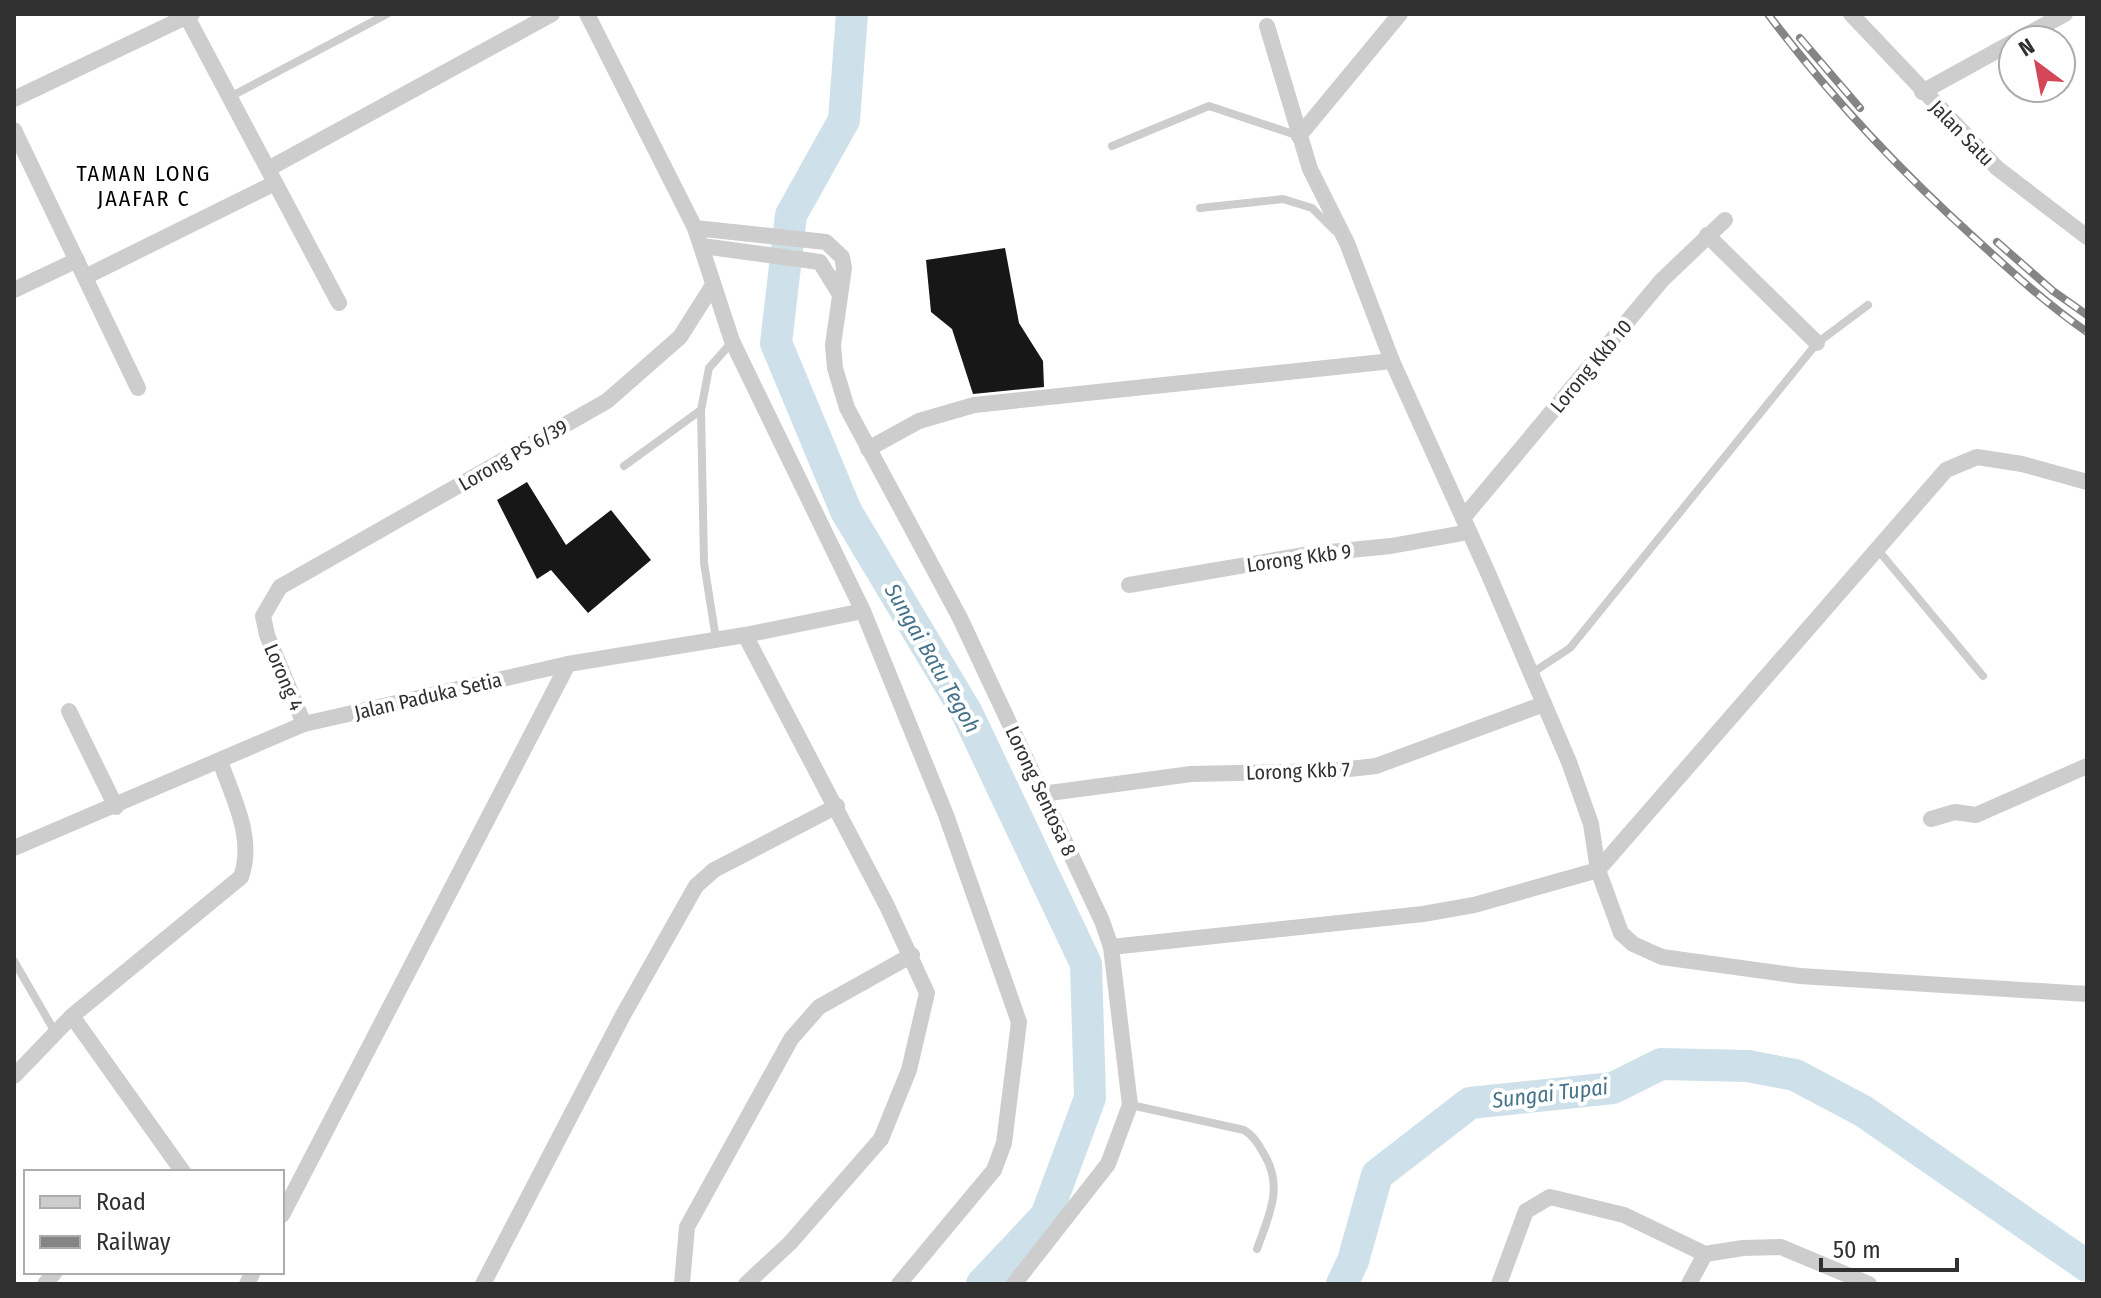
<svg xmlns="http://www.w3.org/2000/svg" width="2101" height="1298" viewBox="0 0 2101 1298" font-family="'Fira Sans Condensed',sans-serif">
<style>
.lines{fill:none;stroke-linecap:round;stroke-linejoin:round}
.river{stroke:#cee0e9;stroke-width:32}
.building{fill:#171717}
.service{stroke:#cdcdcd;stroke-width:8}
.minor{stroke:#cdcdcd;stroke-width:16}
.rail-casing{stroke:#858585;stroke-width:8}
.rail{stroke:#fff;stroke-width:5;stroke-dasharray:15;stroke-linecap:butt}
.labels{text-anchor:middle;stroke-width:8;stroke-linejoin:round;paint-order:stroke}
.street-label{font-size:20px;fill:#303030;stroke:#fff}
.neighbourhood-label{font-size:22px;letter-spacing:2px;fill:#000;stroke:#fff}
.water-label{font-size:22px;font-style:italic;fill:#46738a;stroke:#fff}
</style>
<rect width="100%" height="100%" fill="#fff"/>
<g class="lines">
<g class="river">
<polyline points="852,14 844,120 791,215 776,343 846,511 967,713 1086,964 1090,1098 1046,1216 982,1284"/>
<polyline points="1342,1284 1353,1261 1377,1175 1470,1103 1613,1088 1661,1064 1748,1066 1795,1075 1863,1111 2087,1266"/>
</g>
</g>
<g class="building">
<polygon points="1005,248 1019,323 1043,361 1044,387 973,394 952,329 931,312 926,260"/>
<polygon points="527,482 566,545 611,510 651,560 588,613 551,570 537,579 497,500"/>
</g>
<g class="lines">
<g class="service">
<polyline points="230,97 387,14"/>
<polyline points="1112,146 1209,106 1299,136"/>
<polyline points="1200,208 1283,199 1312,208 1335,231"/>
<polyline points="624,466 701,410"/>
<polyline points="1878,550 1983,676"/>
<polyline points="716,639 704,563 701,410 709,368 732,342"/>
<polyline points="1532,673 1570,648 1817,343 1868,305"/>
<polyline points="14,961 55,1032"/>
<path d="M1131,1105L1244,1130C1254,1136 1258,1144 1264,1154C1284,1187 1269,1215 1257,1249"/>
</g>
<g class="minor">
<polyline points="587,14 695,228 732,341 863,611 946,815 1019,1022 1004,1143 994,1170 899,1284"/>
<polyline points="1851,14 1997,168 2087,237"/>
<polyline points="187,17 339,303"/>
<polyline points="1267,26 1310,169 1347,243 1392,361 1488,573 1569,762 1591,824 1598,870 1621,933 1633,944 1662,957 1800,976 2087,994"/>
<polyline points="2017,40 2065,14"/>
<polyline points="1922,92 2013,42"/>
<polyline points="14,99 192,14"/>
<polyline points="14,130 138,388"/>
<polyline points="1299,136 1400,14"/>
<polyline points="268,169 552,14"/>
<polyline points="695,228 826,242 842,257 844,268 833,345 835,368 847,408 960,618 1102,921 1111,947 1130,1105 1108,1164 1014,1284"/>
<polyline points="1707,235 1817,343"/>
<polyline points="702,246 820,262 839,293"/>
<polyline points="85,277 275,183"/>
<polyline points="14,290 77,260"/>
<polyline points="868,449 919,421 974,405 1392,361"/>
<polyline points="1463,518 1662,280 1725,220"/>
<polyline points="1129,585 1310,554 1391,546 1469,532"/>
<polyline points="745,635 887,906 927,993 909,1070 881,1139 790,1243 746,1284"/>
<polyline points="69,711 116,807"/>
<polyline points="304,724 267,635 263,616 280,587 607,401 680,337 713,285"/>
<polyline points="1042,794 1191,774 1332,771 1376,766 1544,704"/>
<polyline points="1931,819 1955,812 1976,815 2087,766"/>
<polyline points="14,848 304,724 568,664 745,635 863,611"/>
<polyline points="1111,947 1423,914 1474,905 1598,870 1946,470 1977,457 2022,464 2087,482"/>
<polyline points="72,1016 183,1172"/>
<path d="M14,1076L72,1016L241,877C255,838 233,798 220,761"/>
<polyline points="282,1215 568,664"/>
<polyline points="45,1284 55,1272"/>
<polyline points="247,1284 253,1272"/>
<polyline points="483,1284 622,1017 696,886 714,870 837,806"/>
<polyline points="682,1284 687,1227 791,1039 819,1007 912,955"/>
<polyline points="1499,1284 1526,1211 1550,1197 1624,1215 1705,1254 1743,1248 1781,1247 1869,1284"/>
<polyline points="1689,1284 1705,1254"/>
</g>
<defs>
<g id="rail">
<path d="M1768,14C1831,98 1901,172 1979,242C2014,274 2048,305 2087,332"/>
<polyline points="1800,38 1860,108"/>
<polyline points="1997,242 2053,291 2087,315"/>
</g>
</defs>
<use href="#rail" class="rail-casing"/>
<use href="#rail" class="rail"/>
</g>
<g class="labels">
<g class="street-label">
<text transform="translate(1962 133) rotate(46)" y="7">Jalan Satu</text>
<text transform="translate(1591 366) rotate(-50)" y="7">Lorong Kkb 10</text>
<text transform="translate(513 455) rotate(-30)" y="7">Lorong PS 6/39</text>
<text transform="translate(1299 558) rotate(-8)" y="7">Lorong Kkb 9</text>
<text transform="translate(284 677) rotate(67)" y="7">Lorong 4</text>
<text transform="translate(428 696) rotate(-13)" y="7">Jalan Paduka Setia</text>
<text transform="translate(1298 771) rotate(-2)" y="7">Lorong Kkb 7</text>
<text transform="translate(1041 791) rotate(65)" y="7">Lorong Sentosa 8</text>
</g>
<g class="neighbourhood-label">
<text x="144" y="181">TAMAN LONG<tspan x="144" dy="25">JAAFAR C</tspan></text>
</g>
<g class="water-label">
<text transform="translate(933 658) rotate(60)" y="8">Sungai Batu Tegoh</text>
<text transform="translate(1550 1093) rotate(-7)" y="8">Sungai Tupai</text>
</g>
</g>
<rect width="2101" height="1298" fill="none" stroke="#303030" stroke-width="32"/>
<rect x="24" y="1170" width="260" height="104" fill="#ffffff" stroke="#acacac" stroke-width="2"/>
<rect x="40" y="1196" width="40" height="12" fill="#cdcdcd" stroke="#acacac" stroke-width="2"/>
<text x="96" y="1210" font-size="24" fill="#303030">Road</text>
<rect x="40" y="1236" width="40" height="12" fill="#858585" stroke="#acacac" stroke-width="2"/>
<text x="96" y="1250" font-size="24" fill="#303030">Railway</text>
<g transform="translate(2037 64) rotate(328)"><circle r="38" fill="#ffffff" stroke="#acacac" stroke-width="2"/>
<path d="M0-6L14 30L0 20L-14 30Z" fill="#d34657"/>
<text y="-12" font-size="22" font-weight="bold" text-anchor="middle" fill="#303030">N</text>
</g>
<path d="M1821 1258v12h136v-12" fill="none" stroke="#303030" stroke-width="4"/>
<text x="1833" y="1258" font-size="24" fill="#303030" stroke="#ffffff" stroke-width="6" paint-order="stroke">50 m</text>
</svg>
